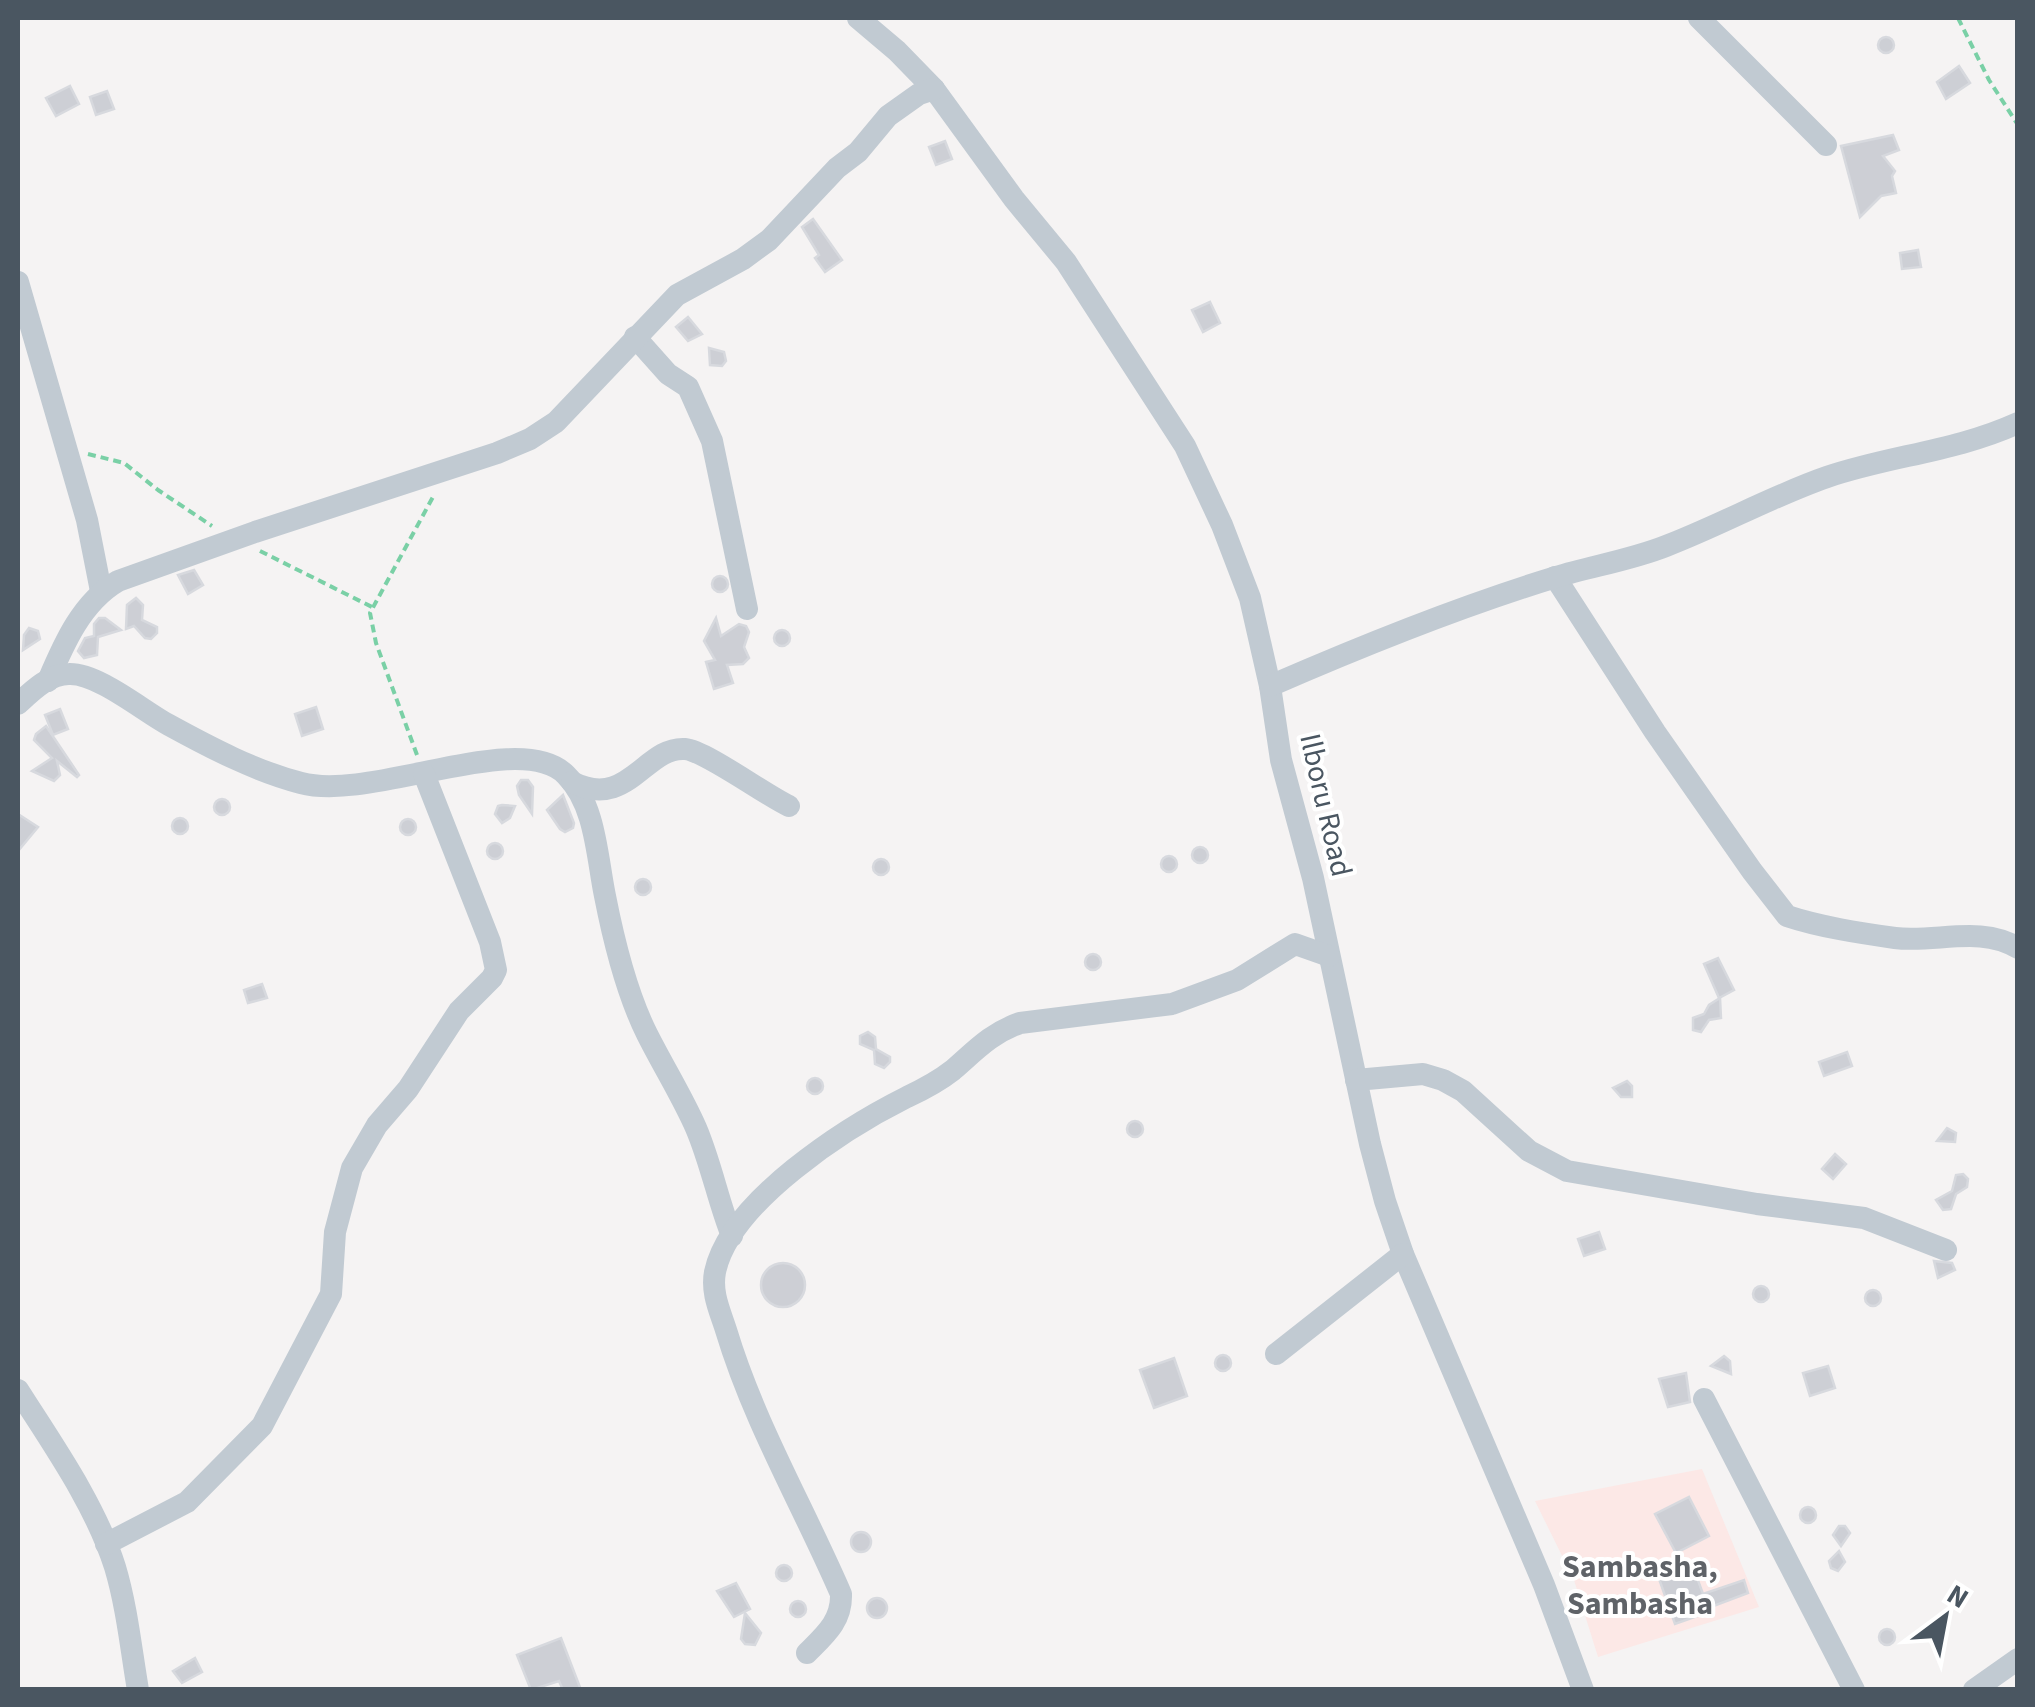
<svg xmlns="http://www.w3.org/2000/svg" width="2035" height="1707" viewBox="0 0 2035 1707" font-family="'Source Sans 3',sans-serif">
<style>
.medical{fill:#fce8e6}
.building{fill:#cdcfd5;stroke:#d7d9de;stroke-width:2.5}
.lines{fill:none;stroke-linecap:round;stroke-linejoin:round}
.path{stroke:#7ad0a6;stroke-width:4;stroke-dasharray:8 5;stroke-linecap:butt}
.minor{stroke:#c1cad2;stroke-width:22}
.labels{text-anchor:middle;stroke-width:8;stroke-linejoin:round;paint-order:stroke}
.street-label{font-size:30px;fill:#4a5661;stroke:#fff}
.neighbourhood-label{font-size:32px;font-weight:bold;fill:#5f6368;stroke:#fff}
</style>
<rect width="100%" height="100%" fill="#f5f3f3"/>
<polygon class="medical" points="1702,1469 1759,1607 1598,1657 1574,1580 1535,1501"/>
<g class="building">
<circle cx="1886" cy="45" r="8"/>
<polygon points="1959,66 1970,83 1946,99 1937,82"/>
<polygon points="70,86 79,104 56,116 46,98"/>
<polygon points="107,91 114,109 96,115 90,97"/>
<polygon points="1893,135 1899,150 1883,156 1895,171 1892,176 1896,193 1881,196 1860,217 1841,146"/>
<polygon points="945,141 952,159 936,165 929,147"/>
<polygon points="813,219 842,260 825,272 815,258 819,255 802,227"/>
<polygon points="1918,250 1921,267 1902,269 1900,253"/>
<polygon points="1210,302 1220,323 1203,332 1192,310"/>
<polygon points="688,317 702,334 688,341 676,327"/>
<polygon points="709,348 724,352 726,361 722,366 710,365"/>
<polygon points="194,570 203,585 188,594 178,575"/>
<circle cx="720" cy="584" r="8"/>
<polygon points="136,598 143,605 142,620 157,627 157,633 151,639 145,638 134,626 126,629 127,605"/>
<polygon points="99,618 105,618 121,630 98,637 97,655 84,658 78,651 85,638 94,636 94,624"/>
<polygon points="716,618 721,636 739,624 746,626 749,632 744,647 749,658 743,664 727,665 733,683 714,689 706,662 715,660 704,641"/>
<polygon points="29,628 38,631 40,639 23,650 24,635"/>
<circle cx="782" cy="638" r="8"/>
<polygon points="316,707 323,729 302,736 295,714"/>
<polygon points="60,709 68,729 53,735 45,715"/>
<polygon points="46,726 79,775 77,777 57,761 60,775 54,781 32,771 52,758 34,740 36,734"/>
<polygon points="521,780 528,780 533,787 532,814 519,795 517,786"/>
<polygon points="563,795 574,823 573,828 565,832 560,829 547,810"/>
<circle cx="222" cy="807" r="8"/>
<polygon points="498,806 502,805 515,806 510,818 502,823 495,814"/>
<polygon points="18,814 38,827 18,851"/>
<circle cx="180" cy="826" r="8"/>
<circle cx="408" cy="827" r="8"/>
<circle cx="495" cy="851" r="8"/>
<circle cx="1200" cy="855" r="8"/>
<circle cx="1169" cy="864" r="8"/>
<circle cx="881" cy="867" r="8"/>
<circle cx="643" cy="887" r="8"/>
<circle cx="1093" cy="962" r="8"/>
<polygon points="1718,958 1734,990 1719,998 1704,964"/>
<polygon points="262,984 267,998 248,1003 244,990"/>
<polygon points="1720,998 1721,1018 1709,1020 1701,1032 1693,1030 1693,1018 1704,1014 1709,1005"/>
<polygon points="868,1032 875,1037 876,1049 890,1057 890,1062 884,1068 875,1064 874,1050 860,1044 860,1036"/>
<polygon points="1847,1052 1852,1066 1824,1076 1819,1062"/>
<circle cx="815" cy="1086" r="8"/>
<polygon points="1627,1081 1632,1086 1632,1097 1621,1097 1613,1088"/>
<circle cx="1135" cy="1129" r="8"/>
<polygon points="1947,1128 1956,1133 1955,1142 1937,1141"/>
<polygon points="1835,1154 1846,1164 1833,1179 1822,1169"/>
<polygon points="1963,1174 1968,1179 1967,1187 1956,1194 1951,1209 1943,1210 1936,1200 1952,1191 1956,1175"/>
<polygon points="1599,1232 1605,1249 1584,1256 1578,1239"/>
<polygon points="1934,1261 1952,1263 1955,1270 1938,1278"/>
<circle cx="783" cy="1285" r="22"/>
<circle cx="1761" cy="1294" r="8"/>
<circle cx="1873" cy="1298" r="8"/>
<circle cx="1223" cy="1363" r="8"/>
<polygon points="1724,1356 1730,1361 1731,1374 1711,1366"/>
<polygon points="1174,1358 1187,1396 1154,1408 1140,1370"/>
<polygon points="1828,1366 1835,1388 1810,1396 1803,1373"/>
<polygon points="1686,1373 1690,1402 1668,1407 1659,1379"/>
<polygon points="1689,1497 1709,1536 1676,1553 1655,1514"/>
<circle cx="1808" cy="1515" r="8"/>
<polygon points="1839,1526 1845,1526 1850,1533 1841,1546 1833,1535"/>
<circle cx="861" cy="1542" r="10"/>
<polygon points="1839,1551 1845,1562 1838,1571 1831,1568 1829,1561"/>
<polygon points="1692,1564 1703,1594 1744,1580 1748,1593 1708,1608 1709,1612 1675,1624 1658,1576"/>
<circle cx="784" cy="1573" r="8"/>
<polygon points="736,1583 750,1609 734,1617 717,1591"/>
<circle cx="877" cy="1608" r="10"/>
<circle cx="798" cy="1609" r="8"/>
<polygon points="745,1613 761,1633 755,1645 745,1644 741,1639"/>
<circle cx="1887" cy="1637" r="8"/>
<polygon points="561,1638 581,1690 563,1690 559,1681 531,1690 517,1655"/>
<polygon points="195,1658 202,1672 182,1683 173,1671"/>
</g>
<g class="lines">
<g class="path">
<polyline points="1958,18 1989,80 2018,125"/>
<polyline points="88,454 124,463 158,490 212,526"/>
<polyline points="260,551 372,607"/>
<polyline points="417,755 376,643 370,613 434,495"/>
</g>
<g class="minor">
<polyline points="858,18 897,51 934,89 1014,199 1066,262 1185,446 1222,525 1250,598 1270,686 1281,760 1313,878 1370,1144 1385,1201 1403,1254 1544,1585 1583,1690"/>
<polyline points="1699,18 1826,145"/>
<polyline points="18,282 87,520 101,591"/>
<polyline points="635,337 668,374 688,387 712,441 747,609"/>
<path d="M1555,577L1655,732L1752,871L1787,916C1820,927 1860,933 1895,938C1936,943 1981,925 2018,948"/>
<path d="M48,681C64,643 82,602 118,581L255,532L497,453L530,439L556,422L677,295L743,259L769,240L837,168L858,152L888,116L919,94L934,89"/>
<path d="M1270,686C1364,645 1458,607 1556,577C1592,566 1631,560 1666,546C1721,525 1772,496 1827,477C1892,455 1954,452 2018,423"/>
<path d="M18,704C32,691 49,674 69,674C98,673 143,711 169,725C211,748 255,771 301,783C372,802 520,728 566,775C596,805 597,858 605,896C614,942 626,992 647,1034C663,1066 682,1096 696,1128C711,1163 718,1201 732,1236"/>
<path d="M572,782C628,811 645,746 685,749C706,751 765,795 789,806"/>
<polyline points="1356,1080 1423,1074 1443,1080 1463,1091 1529,1151 1567,1171 1757,1204 1864,1218 1946,1250"/>
<polyline points="1276,1354 1403,1254"/>
<path d="M18,1390C53,1445 95,1504 115,1567C127,1607 131,1649 138,1690"/>
<polyline points="1704,1399 1854,1690"/>
<polyline points="106,1544 187,1502 262,1426 331,1294 335,1232 352,1168 377,1125 408,1089 459,1011 492,978 496,970 490,942 424,774"/>
<path d="M807,1653C825,1635 842,1621 841,1594C803,1506 754,1423 726,1330C720,1311 711,1293 715,1272C730,1201 847,1127 907,1097C922,1090 939,1081 953,1070C975,1051 991,1033 1020,1023L1172,1004L1237,980L1295,944L1329,956"/>
<polyline points="1974,1690 2018,1659"/>
</g>
</g>
<g class="labels">
<g class="street-label">
<text transform="translate(1326 805) rotate(77)" y="10">Ilboru Road</text>
</g>
<g class="neighbourhood-label">
<text x="1640" y="1577">Sambasha,<tspan x="1640" dy="37">Sambasha</tspan></text>
</g>
</g>
<rect width="2035" height="1707" fill="none" stroke="#4a5661" stroke-width="40"/>
<g transform="translate(1945 1617) rotate(32)" stroke="#ffffff" stroke-width="8" paint-order="stroke">
<path d="M0-8L18 38L0 25L-18 38Z" fill="#4a5661"/>
<text y="-15" font-size="28" font-weight="bold" text-anchor="middle" fill="#4a5661">N</text>
</g>
</svg>
